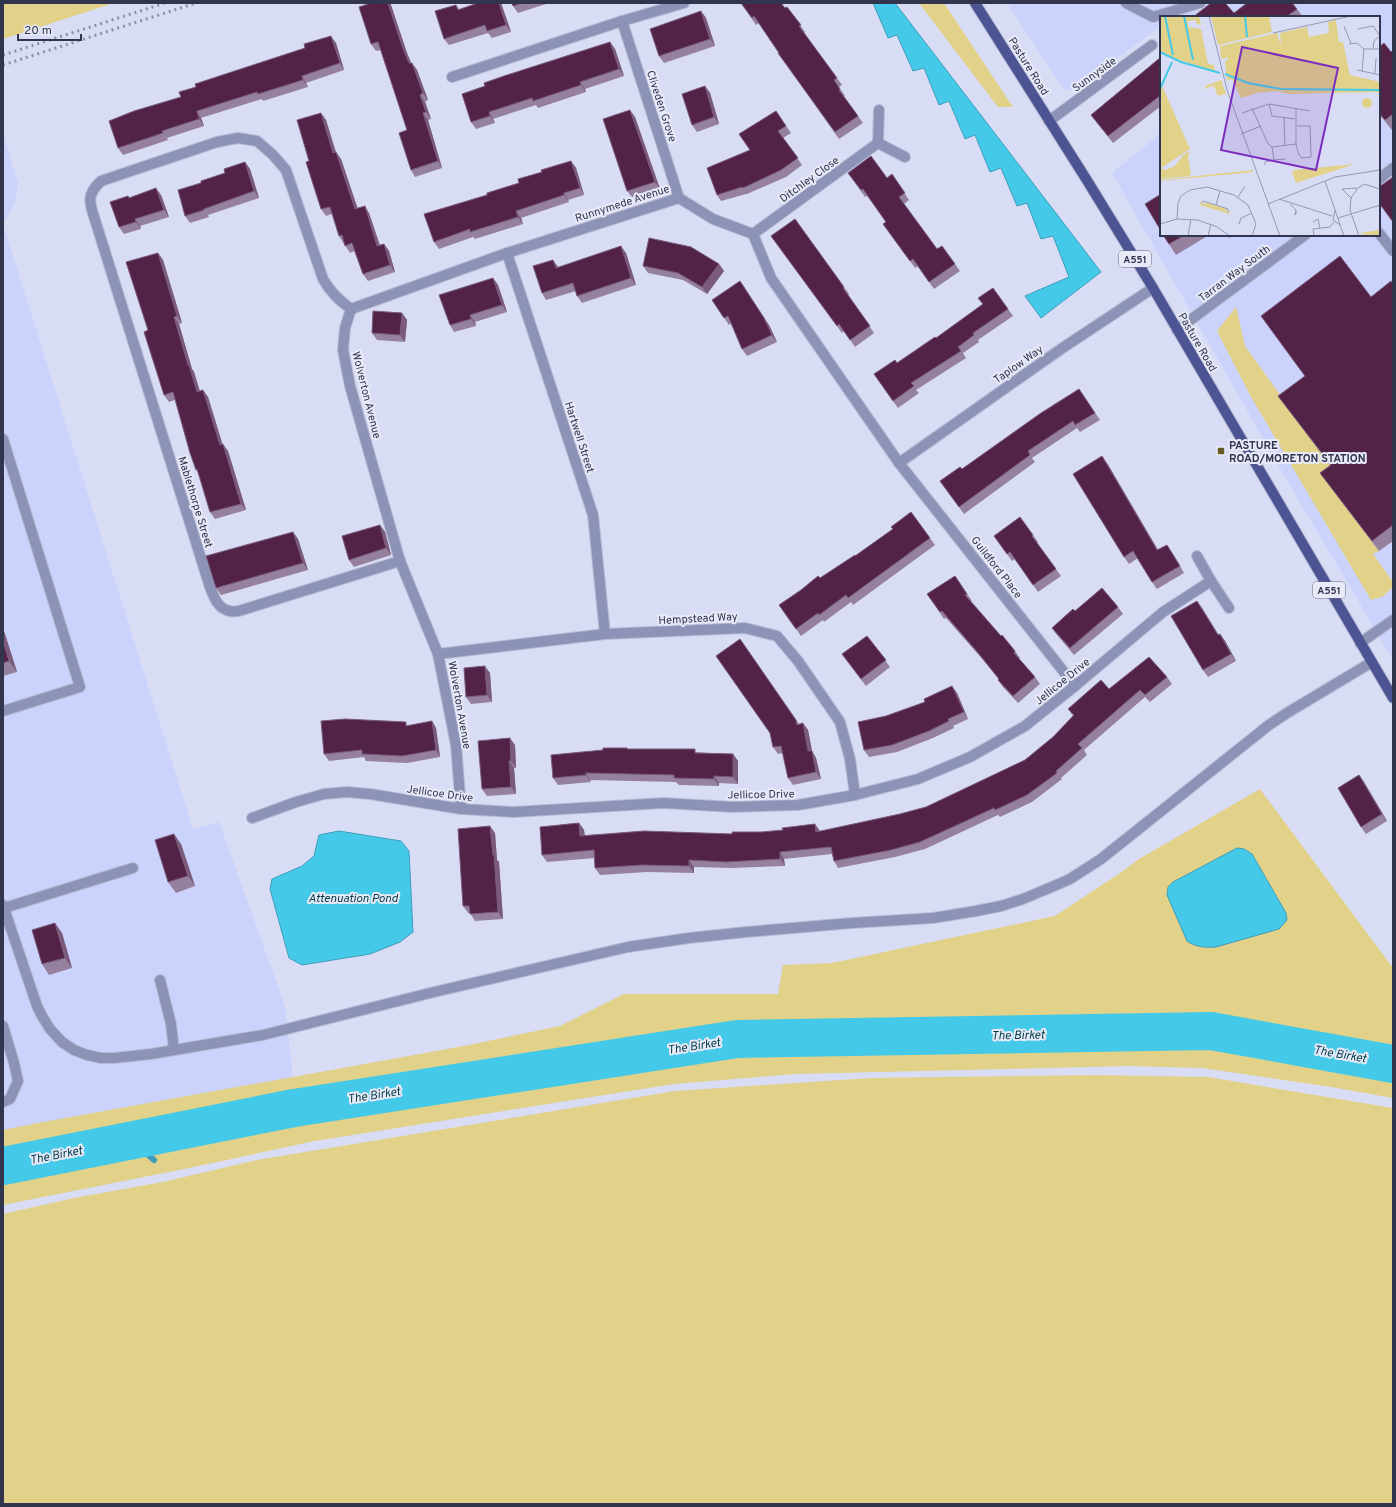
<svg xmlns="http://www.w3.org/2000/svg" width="1396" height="1507" viewBox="0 0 1396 1507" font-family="Overpass,sans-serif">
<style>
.built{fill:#cbd3fc}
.green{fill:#e2d188}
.water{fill:#45c9e8;stroke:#3f9dba}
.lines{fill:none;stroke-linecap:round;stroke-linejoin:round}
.stream{stroke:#3f9dba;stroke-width:6}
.river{stroke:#45c9e8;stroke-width:38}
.minor-casing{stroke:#b7bbd3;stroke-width:12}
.major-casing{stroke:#b7bbd3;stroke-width:12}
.minor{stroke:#8d93b7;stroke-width:10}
.major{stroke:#4d5493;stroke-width:10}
.rail{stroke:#8c90a8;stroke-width:3;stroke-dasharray:2 4;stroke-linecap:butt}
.wall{fill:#95809e}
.shaded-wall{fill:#7a5b7b}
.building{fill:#522347;stroke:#7a5b7b}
.poi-dot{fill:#655a26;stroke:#e8eaf7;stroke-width:1.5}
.labels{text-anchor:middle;stroke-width:4;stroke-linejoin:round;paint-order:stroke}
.shield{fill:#e8eaf7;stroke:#686b80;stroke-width:1}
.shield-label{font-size:10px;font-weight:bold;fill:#31354d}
.street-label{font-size:11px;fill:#31354d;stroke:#e8eaf7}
.poi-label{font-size:11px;font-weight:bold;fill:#31354d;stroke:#e8eaf7;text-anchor:start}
.water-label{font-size:12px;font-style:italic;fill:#003b48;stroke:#e8eaf7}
.inset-river{fill:none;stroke:#45c9e8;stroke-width:2}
.inset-road{fill:none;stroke:#959ab2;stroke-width:1}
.view{fill:#7b2cbf;fill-opacity:0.15;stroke:#7b2cbf;stroke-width:2}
.inset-edge{fill:none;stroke:#31354d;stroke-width:2}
</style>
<rect width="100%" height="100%" fill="#d8ddf5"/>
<g class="built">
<polygon points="1007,3 1393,3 1393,660 1281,470 1112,173 1161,133 1161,235 1379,235 1379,17 1161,17 1161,32 1158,28 1076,89 1064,90"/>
<polygon points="3,133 18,184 15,203 3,224 193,829 219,822 285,1006 293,1077 3,1130"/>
</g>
<g class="green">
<polygon points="3,3 114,3 3,39"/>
<polygon points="919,3 944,3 1013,107 998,107"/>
<polygon points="1236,307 1245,346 1338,475 1328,483 1379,551 1373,554 1393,582 1393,587 1382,597 1371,600 1251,397 1217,331"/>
<polygon points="1260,789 1393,968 1393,1098 1331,1087 1202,1068 1129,1066 795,1074 674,1084 315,1141 189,1168 3,1205 3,1130 38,1123 469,1045 560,1026 624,994 778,994 783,965 832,963 1055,916 1120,873 1139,859"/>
<polygon points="1095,1075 1208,1077 1393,1108 1393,1504 3,1504 3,1214 74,1198 163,1182 257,1160 675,1091 870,1078"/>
</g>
<g class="water">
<polygon points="873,3 895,3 1101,272 1041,318 1025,296 1069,277 1053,236 1041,239 1027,203 1017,206 1001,168 990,172 975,135 965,139 949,101 939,105 924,68 913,71 897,35 888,38"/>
<polygon points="339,831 401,841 409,851 413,932 400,942 370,954 302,965 289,958 270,889 272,879 302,866 314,856 319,835"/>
<path d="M1237,848L1244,849L1252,854L1286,913L1287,920L1279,929L1216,947C1206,948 1195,947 1187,941L1167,895L1168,887L1173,882Z"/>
</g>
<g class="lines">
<polyline class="stream" points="131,1140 154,1160"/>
<polyline class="river" points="3,1166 294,1108 737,1039 1211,1031 1393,1064"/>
<defs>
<g id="minor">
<polyline points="1126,3 1153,17 1200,3"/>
<polyline points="622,21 684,3"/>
<polyline points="452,77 622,21 679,198"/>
<polyline points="1049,121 1152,45"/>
<polyline points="878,143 879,110"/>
<polyline points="878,143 905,157"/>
<polyline points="1379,179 1393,168"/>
<polyline points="1379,233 1393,251"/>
<polyline points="753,234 878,143"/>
<polyline points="507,253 593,515 605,634"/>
<path d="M351,309C339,300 330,292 323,279L286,170L273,155L257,141L238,138L217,142L101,181C85,196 90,204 96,223L209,584C213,595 217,609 230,611C233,612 239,611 242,610L400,561"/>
<polyline points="351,309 507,253 679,198 713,219 753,234 771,278 899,463 1075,686"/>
<polyline points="351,309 345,328 343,350 350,386 400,561 438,654 456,745 461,809"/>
<polyline points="1177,330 1305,235"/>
<polyline points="3,439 80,687 3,711"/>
<polyline points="899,463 1061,349 1153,288"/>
<polyline points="1197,556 1211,581 1229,608"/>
<polyline points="1360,643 1393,620"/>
<polyline points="438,654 605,634 745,628 777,636 798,661 840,722 850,759 855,795"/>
<polyline points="252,818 296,802 324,794 347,792 370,794 461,809 514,812 663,803 733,807 798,805 855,795 918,779 970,757 1025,726 1075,686 1163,612 1211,581"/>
<polyline points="3,905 37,1006 42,1016 50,1029 62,1042 74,1050 87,1055 101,1058 114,1058 151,1054 263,1035 434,992 628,947 689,938 746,932 852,923 933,918 976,911 1001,906 1023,899 1054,886 1070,879 1101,859 1269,725 1287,713 1372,662"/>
<polyline points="4,908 133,868"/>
<polyline points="160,980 171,1024 174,1050"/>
<polyline points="3,1026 14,1063 18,1081 10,1099 3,1102"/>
</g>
<polyline id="major" points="975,3 1088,182 1153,288 1393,698"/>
</defs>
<use href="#minor" class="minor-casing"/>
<use href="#major" class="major-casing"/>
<use href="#minor" class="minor"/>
<use href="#major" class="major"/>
<g class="rail">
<polyline points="3,55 165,3"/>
<polyline points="3,65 196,3"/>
</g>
</g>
<g class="wall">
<polygon points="371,3 390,3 391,5 407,53 411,63 412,63 417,70 428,100 425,102 431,119 428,120 442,168 415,177 411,170 407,130 381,50 376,51 371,44"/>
<polygon points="478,3 501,3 511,32 492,38 488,33 449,45 444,39 456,5 459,9"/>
<polygon points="512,3 549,3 518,13 513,6"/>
<polygon points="741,3 785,8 787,7 805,32 804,33 842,85 839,87 845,96 844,96 863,123 839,139 783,60 779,53 759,23 756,25"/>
<polygon points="1297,9 1303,17 1193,17 1234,13"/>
<polygon points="701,11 706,18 715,46 664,63 659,56"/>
<polygon points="610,42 615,49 624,76 585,89 586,92 538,108 536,105 493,119 495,123 476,129 471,122"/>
<polygon points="336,43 344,70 306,83 308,87 263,101 262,99 201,118 204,126 167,138 168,140 123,155 118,148 181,97"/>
<polygon points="1379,47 1391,52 1393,50 1393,130 1392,130 1379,114"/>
<polygon points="1161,57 1161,106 1113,143 1091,115"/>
<polygon points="705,86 710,93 719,124 697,132 692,125"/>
<polygon points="776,111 791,133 783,138 802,165 786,177 747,194 746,194 721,201 717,195 750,150"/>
<polygon points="321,113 326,120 336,152 341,159 358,209 369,213 380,245 384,244 389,251 395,272 368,281 363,274 354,251 350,253 339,236 332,214 326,216 321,209 309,161"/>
<polygon points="635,117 660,189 632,197 627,191"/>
<polygon points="571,161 576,168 584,195 568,200 569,202 521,218 523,224 475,239 473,237 439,249 434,242 487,195 519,183"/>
<polygon points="245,162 250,169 259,198 208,215 209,217 190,223 185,216 201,183 225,173"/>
<polygon points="848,173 887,178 892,174 909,200 904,204 937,249 942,246 960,271 934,289 918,266 915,268 883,224 886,222 867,196 865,197"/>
<polygon points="161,195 169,217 140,226 141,229 124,234 119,227 128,196 129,198"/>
<polygon points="795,219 849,294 848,295 874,333 855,347 844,331 842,333 771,236"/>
<polygon points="1163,235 1209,235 1176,255"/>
<polygon points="1227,235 1235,235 1229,238"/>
<polygon points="158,253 163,260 182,323 179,324 192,369 194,372 200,391 203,390 208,397 222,444 228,451 246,510 215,519 210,512 199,474 196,470 175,400 169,402 164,395"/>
<polygon points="626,253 636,285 582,303 577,296 576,291 546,300 542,293 553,260 558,268"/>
<polygon points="719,264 724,271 707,294 683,280 648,273 643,266"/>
<polygon points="493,278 498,285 507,312 475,322 476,326 454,332 450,325"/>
<polygon points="1393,284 1393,541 1379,551 1320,473 1330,465 1278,396 1305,376 1261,316 1371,297"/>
<polygon points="993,288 1013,316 978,340 979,342 963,353 966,358 916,390 919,393 898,408 874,374 897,363 936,338 983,304"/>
<polygon points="712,300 769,325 777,342 747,356 742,349 731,323 729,325"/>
<polygon points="402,313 407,320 405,342 377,340 372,333"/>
<polygon points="1079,389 1100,420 1080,432 1077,428 1032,458 1035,462 964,514 940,481 962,469"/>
<polygon points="1107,463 1158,550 1172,552 1184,573 1157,589 1152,582 1138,558 1129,564 1124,557"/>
<polygon points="911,512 935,545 853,605 851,602 824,622 823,620 801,636 779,605 820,578 855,556 893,529"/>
<polygon points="1020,517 1038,542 1037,543 1061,576 1038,592 1015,559 1012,561 994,536"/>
<polygon points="380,525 385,532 391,555 354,567 349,560"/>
<polygon points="293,532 298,539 308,570 221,595 216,588"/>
<polygon points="955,576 972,601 971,601 1001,636 1015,651 1020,658 1019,659 1035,677 1040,684 1018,703 1003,687 998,680 999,679 984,661 946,618 944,619 927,594"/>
<polygon points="1118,607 1123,614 1074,655 1057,635 1052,628 1075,611"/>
<polygon points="1202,608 1218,635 1220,634 1225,641 1236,661 1208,677 1203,670"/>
<polygon points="3,628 17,672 3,676"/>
<polygon points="867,636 890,667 866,686 842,654"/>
<polygon points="740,639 799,724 803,723 808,730 812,751 816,758 821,779 793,785 788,778 783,753 778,754 773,747 770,733"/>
<polygon points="490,673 492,702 471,704 466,697"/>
<polygon points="1167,677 1172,684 1150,702 1145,697 1084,750 1087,755 1061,778 1062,779 1032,802 1000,817 998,815 925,849 895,857 838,868 834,861 832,854 784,859 785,866 731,868 694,867 694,873 647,872 600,875 595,868 595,858 547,862 542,855 579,823 584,830 585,835 732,834 820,832 900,814 926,807 1025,760 1053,737 1073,716 1068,709 1109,689"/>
<polygon points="952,686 957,693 968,719 953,726 954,728 933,738 897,752 869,757 864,750 886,716 925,702"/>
<polygon points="432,721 436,728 440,757 407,763 366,761 364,757 329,761 324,754 409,726"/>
<polygon points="515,745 516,768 514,768 516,794 487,796 482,789"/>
<polygon points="627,748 628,749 733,754 738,761 738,784 719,783 719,786 679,785 676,782 590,780 591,782 558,785 553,778"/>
<polygon points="1359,775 1364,782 1387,821 1366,834 1361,827"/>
<polygon points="495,833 497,860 499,862 503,919 475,921 470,913 468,913 463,906"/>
<polygon points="181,844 195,886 176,893 168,882"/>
<polygon points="62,933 72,968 49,975 42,964"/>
</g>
<g class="shaded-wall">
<polygon points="388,3 390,3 391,5 407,53 414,70 409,63 402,46"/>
<polygon points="499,3 501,3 511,32 506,25"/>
<polygon points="701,11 706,18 715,46 710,39"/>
<polygon points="331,36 336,43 344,70 340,63"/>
<polygon points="610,42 615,49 624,76 619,69"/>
<polygon points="412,63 417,70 428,100 423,93"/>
<polygon points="302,76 306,83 308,87 303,80"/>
<polygon points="580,82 585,89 586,92 581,85"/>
<polygon points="705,86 710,93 719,124 714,117"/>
<polygon points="420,95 425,102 431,119 426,112"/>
<polygon points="630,110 635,117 660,189 655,182"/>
<polygon points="197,111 201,118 204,126 199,119"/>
<polygon points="489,112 493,119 495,123 490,116"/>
<polygon points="321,113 326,120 338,160 333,153"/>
<polygon points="423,113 428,120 442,168 438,161"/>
<polygon points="336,152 341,159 360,216 355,209"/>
<polygon points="571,161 576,168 584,195 580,188"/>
<polygon points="245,162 250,169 259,198 254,191"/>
<polygon points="156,188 161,195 169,217 164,210"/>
<polygon points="564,193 568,200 569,202 564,195"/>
<polygon points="365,206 369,213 382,253 377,246"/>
<polygon points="516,211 521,218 523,224 518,217"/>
<polygon points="135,219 140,226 141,229 136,222"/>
<polygon points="384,244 389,251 395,272 390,265"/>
<polygon points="621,246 626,253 636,285 631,278"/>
<polygon points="158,253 163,260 182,323 177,316"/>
<polygon points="553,260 558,267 561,275 556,268"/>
<polygon points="719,264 724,271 707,294 702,287"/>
<polygon points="493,278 498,285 507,312 502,305"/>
<polygon points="740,281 769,325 777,342 772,335"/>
<polygon points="402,313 407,320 405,342 400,335"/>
<polygon points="470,315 475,322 476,326 471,319"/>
<polygon points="174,317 179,324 192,369 194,372 202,399 197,392 188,365"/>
<polygon points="203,390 208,397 225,452 220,445"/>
<polygon points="223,444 228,451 246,510 241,504"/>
<polygon points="1102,456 1107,463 1162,557 1157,550"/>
<polygon points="380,525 385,532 391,555 386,548"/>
<polygon points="293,532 298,539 308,570 303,563"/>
<polygon points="1197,601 1202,608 1223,642 1218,635"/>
<polygon points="3,628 17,672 9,661 3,641"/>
<polygon points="1220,634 1225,641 1236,661 1231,654"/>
<polygon points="485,666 490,673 492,702 487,695"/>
<polygon points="952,686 957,693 968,719 964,712"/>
<polygon points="432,721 436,728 440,757 436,750"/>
<polygon points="803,723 808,730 812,751 816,758 821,779 816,772 808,751"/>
<polygon points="510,738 515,745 516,768 511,761"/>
<polygon points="733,754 738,761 738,784 733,777"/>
<polygon points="509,761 514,768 516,794 511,787"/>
<polygon points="586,773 590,780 591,782 586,775"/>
<polygon points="1359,775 1364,782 1387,821 1382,814"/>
<polygon points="714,776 719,783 719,786 714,779"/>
<polygon points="579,823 584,830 585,843 580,836"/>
<polygon points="815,824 820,831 821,839 816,832"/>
<polygon points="490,826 495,833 497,860 499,862 503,919 498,912"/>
<polygon points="174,834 181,844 195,886 188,876"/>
<polygon points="780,852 784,859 785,866 780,859"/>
<polygon points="689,860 694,867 694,873 689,866"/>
<polygon points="55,923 62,933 72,968 65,958"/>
</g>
<g class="building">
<polygon points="371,3 388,3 402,46 409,63 412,63 423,93 420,95 426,112 423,113 438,161 411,170 399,133 407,130 378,42 371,44 359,7"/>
<polygon points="478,3 499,3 506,25 487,31 485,25 444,39 435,11 456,5 458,10"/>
<polygon points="512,3 523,3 513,6"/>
<polygon points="741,3 781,3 785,8 787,7 801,25 799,26 837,78 834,80 840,89 839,90 858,116 835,132 778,53 779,53 754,16 752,18"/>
<polygon points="1211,3 1225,3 1234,13 1247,3 1292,3 1297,9 1286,17 1193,17"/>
<polygon points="701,11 710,39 659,56 650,29"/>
<polygon points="331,36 340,63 302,76 303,80 258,94 257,92 197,111 199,119 162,131 163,133 118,148 109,121 134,111 181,97 179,92 196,87 195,84 305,48 304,44"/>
<polygon points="610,42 619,69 580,82 581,85 533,101 532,98 489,112 490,116 471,122 462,94 485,86 484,83 504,76"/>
<polygon points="1384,43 1391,52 1393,50 1393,114 1385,120 1379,113 1379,47"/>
<polygon points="1161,57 1161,95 1108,136 1091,115"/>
<polygon points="705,86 714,117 692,125 682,94"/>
<polygon points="630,110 655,182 627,191 603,119"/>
<polygon points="776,111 786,126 778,131 798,158 781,170 743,188 742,187 717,195 707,168 750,150 739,134"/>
<polygon points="321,113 333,153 336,152 355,209 365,206 377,246 384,244 390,265 363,274 352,243 345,246 342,235 339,236 330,207 321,209 306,162 309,161 297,120"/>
<polygon points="871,156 887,178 892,174 905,193 899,197 937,249 942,246 955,264 929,282 913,259 910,261 883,224 886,222 863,189 861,190 848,173"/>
<polygon points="571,161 580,188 564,193 564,195 516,211 518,217 470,232 470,229 434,242 424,214 487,195 487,193 519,183 518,179 542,172 541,170"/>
<polygon points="245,162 254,191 204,209 204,210 185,216 178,190 201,183 201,181 225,173 224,169"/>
<polygon points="1393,177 1393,222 1379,203 1379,187"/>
<polygon points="156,188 164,210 135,219 136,222 119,227 110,202 128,196 129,198"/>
<polygon points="1161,194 1161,231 1145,204"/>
<polygon points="795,219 844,287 843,288 870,326 850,340 839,324 837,326 771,236"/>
<polygon points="1163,235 1185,235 1169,244"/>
<polygon points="649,238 691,247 719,264 702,287 678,273 643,266"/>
<polygon points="621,246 631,278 577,296 573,283 542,293 533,266 553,260 556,268"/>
<polygon points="158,253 177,316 174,317 188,365 189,365 197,392 203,390 220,445 223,444 241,504 210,512 197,469 196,470 190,453 173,392 164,395 144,332 148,330 126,262"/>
<polygon points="1340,256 1371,297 1391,281 1393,284 1393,525 1372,541 1320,473 1331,465 1278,396 1305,376 1261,316"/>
<polygon points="493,278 502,305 470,315 471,319 450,325 439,295"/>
<polygon points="740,281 764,318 772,335 742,349 728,316 724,318 712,300"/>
<polygon points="993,288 1008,309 973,333 974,335 958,347 961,351 911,383 914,386 893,401 874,374 895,360 897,363 935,337 936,338 983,304 978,298"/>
<polygon points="373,311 402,313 400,335 372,333"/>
<polygon points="1079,389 1095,413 1075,425 1073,421 1028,451 1030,455 959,507 940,481 960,467 962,469 1041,413"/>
<polygon points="1102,456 1157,550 1167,545 1180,566 1152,582 1133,551 1124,557 1073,474"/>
<polygon points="911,512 930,538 848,598 846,595 819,615 818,613 796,629 779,605 801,590 818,576 820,578 855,555 855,556 893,529 891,527"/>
<polygon points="1020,517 1033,535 1032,536 1056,569 1033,585 1010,552 1007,554 994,536"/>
<polygon points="380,525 386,548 349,560 342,536"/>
<polygon points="293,532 303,563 216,588 206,556"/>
<polygon points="955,576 967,594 965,595 1001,636 1002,635 1015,651 1014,653 1035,677 1013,696 998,680 999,679 979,654 942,611 940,612 927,594"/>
<polygon points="1102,588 1118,607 1070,648 1052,628 1073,609 1075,611"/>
<polygon points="1197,601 1218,635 1220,634 1231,654 1203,670 1171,616"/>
<polygon points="867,636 886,660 861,679 842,654"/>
<polygon points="740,639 796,720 797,725 803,723 808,751 812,751 816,772 788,778 781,746 773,747 770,733 716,656"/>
<polygon points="3,641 9,661 3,663"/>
<polygon points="1149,657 1167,677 1145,695 1140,690 1078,744 1082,748 1056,771 1057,773 1027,795 995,810 994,808 920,842 891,850 834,861 831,847 780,852 780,859 726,862 689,860 689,866 642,865 595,868 594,850 542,855 540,827 579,823 580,836 644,831 732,834 732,832 761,832 783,830 782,828 815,824 816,832 900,814 926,807 1025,760 1053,737 1074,715 1068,709 1101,680 1109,689"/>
<polygon points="485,666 487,695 466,697 464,668"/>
<polygon points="952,686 964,712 948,719 949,721 929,731 892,745 864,750 858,722 886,716 925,702 924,699"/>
<polygon points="345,719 406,722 406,726 432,721 436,750 402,756 362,754 362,750 324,754 321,721"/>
<polygon points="510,738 511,761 509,761 511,787 482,789 478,741"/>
<polygon points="603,748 627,748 627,749 695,749 695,753 733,754 733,777 714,776 714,779 674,778 674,775 586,773 586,775 553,778 551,755 603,750"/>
<polygon points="1359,775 1382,814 1361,827 1338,788"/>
<polygon points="490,826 493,855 494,855 498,912 470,914 469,906 463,906 458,829"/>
<polygon points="174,834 188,876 168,882 155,840"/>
<polygon points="55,923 65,958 42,964 32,930"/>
</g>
<rect class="poi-dot" x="1217" y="447" width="8" height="8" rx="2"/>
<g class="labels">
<g class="shield">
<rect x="1119" y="251" width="32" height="16" rx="3"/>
<rect x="1313" y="582" width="32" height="16" rx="3"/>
</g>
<g class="shield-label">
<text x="1135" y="263">A551</text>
<text x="1329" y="594">A551</text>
</g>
<g class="street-label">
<text transform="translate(1029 66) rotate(58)" y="4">Pasture Road</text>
<text transform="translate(1094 74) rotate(-36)" y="4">Sunnyside</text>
<text transform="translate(662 106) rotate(72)" y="4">Cliveden Grove</text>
<text transform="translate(809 179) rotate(-36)" y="4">Ditchley Close</text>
<text transform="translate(622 203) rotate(-18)" y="4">Runnymede Avenue</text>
<text transform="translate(1234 273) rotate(-37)" y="4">Tarran Way South</text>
<text transform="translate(1198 342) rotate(60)" y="4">Pasture Road</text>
<text transform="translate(1018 364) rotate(-35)" y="4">Taplow Way</text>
<text transform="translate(367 395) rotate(76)" y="4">Wolverton Avenue</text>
<text transform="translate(580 437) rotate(72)" y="4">Hartwell Street</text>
<text transform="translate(196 502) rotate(73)" y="4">Mablethorpe Street</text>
<text transform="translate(997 567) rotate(52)" y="4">Guildford Place</text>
<text transform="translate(698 618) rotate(-3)" y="4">Hempstead Way</text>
<text transform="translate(1062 681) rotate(-39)" y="4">Jellicoe Drive</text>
<text transform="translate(460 705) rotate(80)" y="4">Wolverton Avenue</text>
<text transform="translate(440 793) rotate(8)" y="4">Jellicoe Drive</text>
<text transform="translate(761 794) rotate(-1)" y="4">Jellicoe Drive</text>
</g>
<g class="poi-label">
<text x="1229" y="449">PASTURE<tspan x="1229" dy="13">ROAD/MORETON STATION</tspan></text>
</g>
<g class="water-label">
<text x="353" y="902">Attenuation Pond</text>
<text transform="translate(1018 1035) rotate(-1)" y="4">The Birket</text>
<text transform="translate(694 1046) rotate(-9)" y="4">The Birket</text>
<text transform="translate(1340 1054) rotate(10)" y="4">The Birket</text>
<text transform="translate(374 1095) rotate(-9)" y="4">The Birket</text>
<text transform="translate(56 1155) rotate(-11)" y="4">The Birket</text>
</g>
</g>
<g transform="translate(1160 16)">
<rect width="220" height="220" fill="#d8ddf5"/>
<path d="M0,0H39L41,9L37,8L35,4L28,5V11L41,13L48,48L54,49L55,55L19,44L0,35ZM51,0H109L112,16L58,29ZM176,4L179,26H183L190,59L220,66V76L128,78L117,75L97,77L81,82L72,63L67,65L65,46L69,41L61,43L60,30L117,17L121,30L120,17L147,11L149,21L169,17L168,6ZM61,64L66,78L58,80L54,70L46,72V76L45,70ZM0,65L30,133L1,152L5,154L15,150L23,139L30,135L28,141L31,157L29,160L0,163ZM202 87a5 5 0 1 1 10 0a5 5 0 1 1-10 0ZM195,148L136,167L132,157L134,154ZM93,154V156L0,165V164ZM41,184L42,188L47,187L66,193L67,196L70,194L69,198L40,189ZM220,214V220L200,218L201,217Z" fill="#e2d188"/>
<path class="inset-river" d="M5,0L13,39M24,0L33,44M85,0L87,21M0,36L21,46L60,57M65,58L88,67L121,73L220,74M0,73L12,46"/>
<path class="inset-road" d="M49,0L67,74L120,220M184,10L191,27M198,13L213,10L220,20M113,17L191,0M189,28L197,27L204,33H220M213,33L214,25L220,20M197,54L220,59M202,55L204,33M215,57L216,42M109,88L112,100L135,103M92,92L108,128L112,131L136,128M136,93V128L139,139L142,142L151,141L150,110H137M82,97L109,88L150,95M124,102L125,130M81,118L101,110M112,131L114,144L126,143M105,149V146L114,144M165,165L184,220M78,181L85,170M191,182L182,173L197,172M119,183L172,200M42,187L43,185L56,189L68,193V196M108,188L175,161L220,154M130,188L136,194L135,199L137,196M56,189L60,175M175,194L173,204L180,209M178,202L220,189M17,203L18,187L21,180L30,174L47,171L74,179L88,189L96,208L92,220M153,206L158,203L160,212M0,208L17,203L38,204L57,211L70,220M79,208L81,202L92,197M28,220L31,203M48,220L51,208M154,220L153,213L170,211L174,206M199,220L190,194L191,182L198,172L204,168L220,173"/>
<path class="view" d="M82,31L178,52L156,154L61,134Z"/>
<rect width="220" height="220" class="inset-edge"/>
</g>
<rect width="1396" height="1507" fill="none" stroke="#31354d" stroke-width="8"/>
<path d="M18 34v6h63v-6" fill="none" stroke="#31354d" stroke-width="2"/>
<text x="24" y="34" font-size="12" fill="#31354d" stroke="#e8eaf7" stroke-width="3" paint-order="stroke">20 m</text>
</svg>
